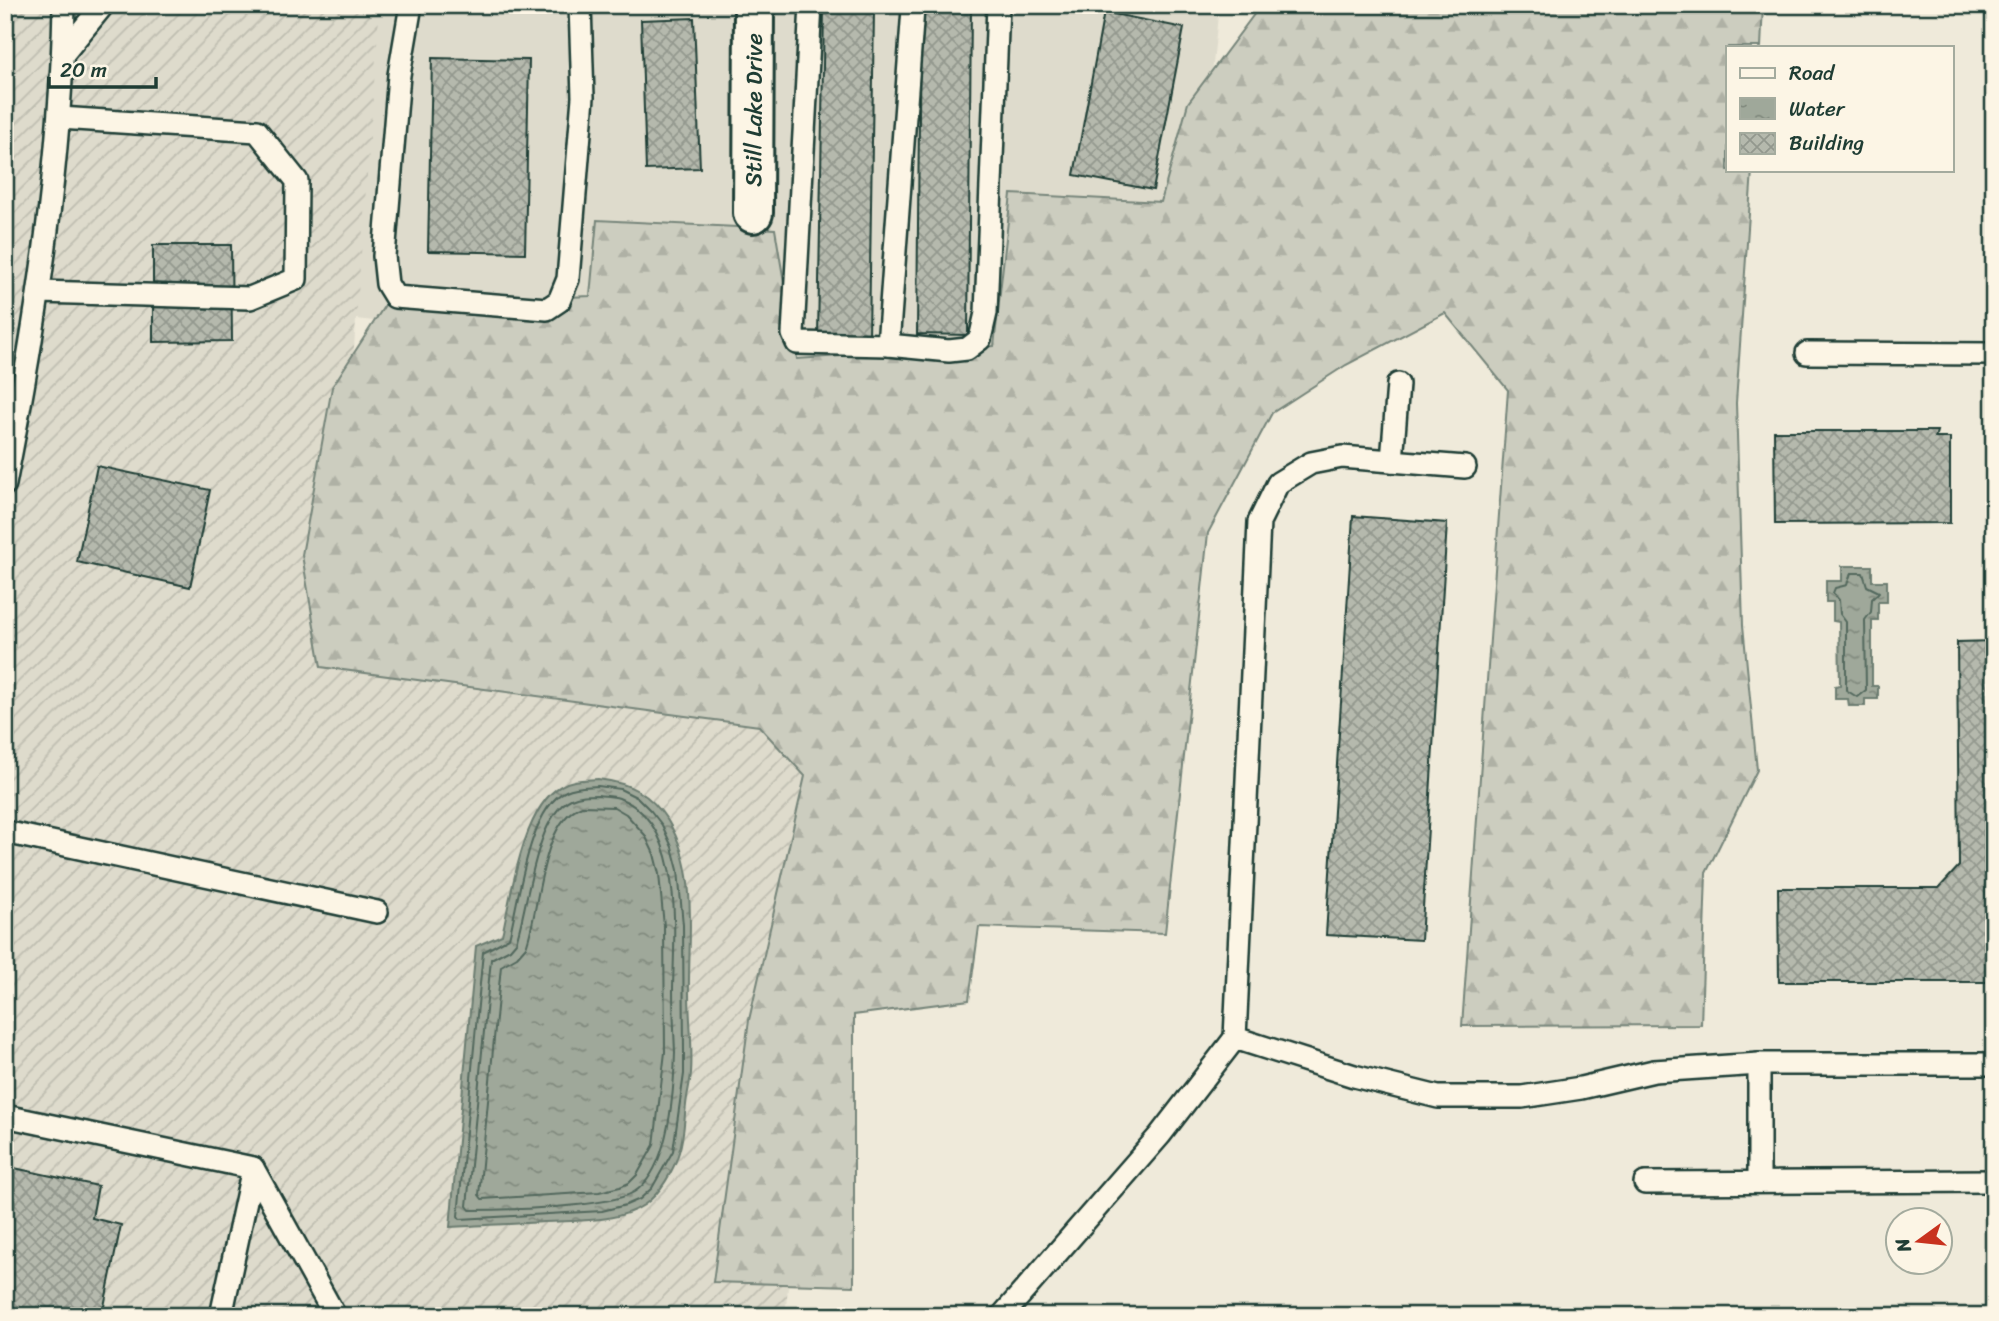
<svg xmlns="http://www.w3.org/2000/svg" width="1999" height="1321" viewBox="0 0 1999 1321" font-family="Sriracha,sans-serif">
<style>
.built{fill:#dedbcc}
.industrial{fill:url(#industrial-furrows)}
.forest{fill:url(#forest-firs);stroke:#76857a;stroke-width:2}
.water{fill:url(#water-ripples);stroke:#6c7d71;stroke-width:2}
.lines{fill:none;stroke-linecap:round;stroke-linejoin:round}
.shore{stroke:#52685d;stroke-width:2}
.building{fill:url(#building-cross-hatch);stroke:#1f3d34;stroke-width:2}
.lane-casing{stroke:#1f3d34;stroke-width:26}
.street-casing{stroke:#1f3d34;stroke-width:44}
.lane{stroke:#fcf5e5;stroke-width:21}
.street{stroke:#fcf5e5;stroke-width:38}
.labels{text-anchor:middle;stroke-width:7;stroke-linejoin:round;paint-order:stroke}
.street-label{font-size:23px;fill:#1f3d34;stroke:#fcf5e5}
</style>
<defs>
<pattern id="industrial-furrows" width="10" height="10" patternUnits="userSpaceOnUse" patternTransform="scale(1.75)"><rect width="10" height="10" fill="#dedbcc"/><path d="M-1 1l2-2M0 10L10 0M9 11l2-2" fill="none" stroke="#bebdb0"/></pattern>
<pattern id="forest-firs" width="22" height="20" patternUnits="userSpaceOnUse" patternTransform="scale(1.75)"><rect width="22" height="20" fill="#cccdbf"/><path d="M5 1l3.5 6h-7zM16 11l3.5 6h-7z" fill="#afb1a5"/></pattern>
<pattern id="water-ripples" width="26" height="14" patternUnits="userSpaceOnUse" patternTransform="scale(1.75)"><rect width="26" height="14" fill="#9fa89a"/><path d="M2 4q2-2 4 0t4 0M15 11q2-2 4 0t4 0" fill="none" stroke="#818a7e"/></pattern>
<pattern id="building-cross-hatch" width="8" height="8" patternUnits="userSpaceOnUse" patternTransform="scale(1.75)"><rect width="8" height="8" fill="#b5b9ad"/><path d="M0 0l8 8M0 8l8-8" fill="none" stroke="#93988e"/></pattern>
</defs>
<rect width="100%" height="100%" fill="#efeada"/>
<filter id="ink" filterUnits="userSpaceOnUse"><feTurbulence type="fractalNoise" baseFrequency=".0143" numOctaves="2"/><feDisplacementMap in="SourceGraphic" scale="14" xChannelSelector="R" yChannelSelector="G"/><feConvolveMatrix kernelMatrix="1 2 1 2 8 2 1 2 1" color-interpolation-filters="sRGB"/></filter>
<g filter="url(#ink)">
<polygon class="built" points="342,5 1219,5 1183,359 899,380 356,319"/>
<polygon class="industrial" points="5,5 380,5 331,649 846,724 785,1316 5,1316"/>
<polygon class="forest" points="1261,5 1763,5 1761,47 1728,47 1728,170 1752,170 1736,403 1743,625 1757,770 1706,873 1701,1025 1462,1026 1508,390 1445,313 1346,365 1272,413 1208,533 1165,933 979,927 969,1000 854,1015 854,1286 713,1282 749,1020 805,776 759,726 321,667 302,555 332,387 385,305 590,296 597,220 775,229 797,359 994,346 1011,194 1161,202 1188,103"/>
<g class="water">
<polygon points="1842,566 1872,566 1872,581 1887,581 1887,602 1878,602 1878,620 1872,620 1872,686 1878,686 1878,699 1865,699 1865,706 1849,706 1848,699 1835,699 1835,686 1840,685 1839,622 1833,621 1833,602 1826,602 1826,581 1842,581"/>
<path d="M598,779C630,783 650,793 668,821C699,872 688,937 689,993C689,1020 693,1047 691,1073C690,1084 687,1094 686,1105C684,1121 684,1137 679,1152C674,1170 660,1194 644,1205C617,1223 577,1220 545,1222C513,1224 482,1225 450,1227L476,946L502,935C511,896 523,807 561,786C572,779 585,780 598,779Z"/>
</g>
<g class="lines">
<g class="shore">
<polygon points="1851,573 1863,573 1867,586 1879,592 1872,599 1871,612 1865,620 1866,690 1857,697 1846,690 1846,622 1840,614 1839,600 1833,593 1835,588 1847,585"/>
<path d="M598,786L620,789L638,798L651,811L662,825L672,847L678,870L683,925L684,1052V1074L673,1151L652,1188L640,1199L626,1205L602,1211L460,1219L458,1216L483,952L509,938C519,901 528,809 566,791C577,786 587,787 598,786Z"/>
<path d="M598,795C604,796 612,796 619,798C685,823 674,932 673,988C673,1009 674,1030 675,1052C674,1090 670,1170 634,1192C608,1208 504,1210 470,1210L467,1206L491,959L510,949L516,942C528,907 535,816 571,799C580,795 588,795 598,795Z"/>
<path d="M582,806L614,807L626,814L645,835L654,854L659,874L664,926L665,1052L654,1145L637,1175L629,1183L620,1187L599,1192L482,1199L479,1195L501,966L517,957L526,947C540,910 540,821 582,806Z"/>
</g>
</g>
<g class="building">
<polygon points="920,7 971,8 968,335 917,334"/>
<polygon points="824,10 874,11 869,338 818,336"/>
<polygon points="1104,12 1184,28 1153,190 1074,175"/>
<polygon points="694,18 700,168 646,170 641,20"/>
<polygon points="432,58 529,60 525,253 428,251"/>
<polygon points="153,245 231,245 232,341 153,342"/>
<polygon points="1774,431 1937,431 1935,438 1950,438 1950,523 1775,524"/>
<polygon points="97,466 210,490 190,587 77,562"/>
<polygon points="1353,516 1447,523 1421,940 1326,935"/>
<polygon points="1994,641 1994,982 1779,982 1778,888 1939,888 1959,866 1957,642"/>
<polygon points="5,1166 98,1186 92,1218 121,1225 102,1316 5,1316"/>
</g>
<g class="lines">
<defs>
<g id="lane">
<polyline points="411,5 399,75 384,256 387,284 395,297 547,309 559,301 568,279 583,97 580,5"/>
<polyline points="811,5 793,334 797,343 888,345 949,351 967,349 980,339 986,313 998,5"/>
<polyline points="63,54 103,5"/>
<polyline points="39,292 250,298 296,279 297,181 257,131 60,118"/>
<polyline points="888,345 913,9 915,5"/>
<polyline points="1807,353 1994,354"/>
<polyline points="1392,461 1398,384"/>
<polyline points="1465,467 1342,457 1311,463 1278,483 1259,522 1235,1038 1354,1076 1438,1097 1522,1097 1581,1088 1654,1071 1759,1064"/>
<path d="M5,484C36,326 61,166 64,5"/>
<polyline points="5,832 377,912"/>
<polyline points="5,1116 253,1168 221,1316"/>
<polyline points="253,1168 335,1316"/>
<polyline points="1759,1182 1759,1064 1994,1064"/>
<polyline points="1645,1183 1994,1181"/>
<polyline points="1002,1316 1160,1135 1235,1038"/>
</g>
<g id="street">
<path id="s1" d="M753,213L754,5"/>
</g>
</defs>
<use href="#lane" class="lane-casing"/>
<use href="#street" class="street-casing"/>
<use href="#lane" class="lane"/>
<use href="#street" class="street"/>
</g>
</g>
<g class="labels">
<g class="street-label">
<text dy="8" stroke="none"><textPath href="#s1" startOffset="103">Still Lake Drive</textPath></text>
</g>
</g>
<rect width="1999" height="1321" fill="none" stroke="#fcf5e5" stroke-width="28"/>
<rect x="14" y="14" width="1971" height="1293" fill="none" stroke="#1f3d34" stroke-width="2.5" filter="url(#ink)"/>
<rect x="1726" y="46" width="228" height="126" fill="#fcf5e5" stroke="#a4ab9e" stroke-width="2"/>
<rect x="1740" y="68" width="35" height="10" fill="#fcf5e5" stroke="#a4ab9e" stroke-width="2"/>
<text x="1789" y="80" font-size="21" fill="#1f3d34">Road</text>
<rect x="1740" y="98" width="35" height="21" fill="url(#water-ripples)" stroke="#a4ab9e" stroke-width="2"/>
<text x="1789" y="116" font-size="21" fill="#1f3d34">Water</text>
<rect x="1740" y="133" width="35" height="21" fill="url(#building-cross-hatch)" stroke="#a4ab9e" stroke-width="2"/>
<text x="1789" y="150" font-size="21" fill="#1f3d34">Building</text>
<g transform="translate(1919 1241) rotate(255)"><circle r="33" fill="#fcf5e5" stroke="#a4ab9e" stroke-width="2"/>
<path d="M0-5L12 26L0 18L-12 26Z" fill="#c8321e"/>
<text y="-10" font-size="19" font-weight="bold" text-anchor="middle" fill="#1f3d34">N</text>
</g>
<path d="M49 77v10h107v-10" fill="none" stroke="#1f3d34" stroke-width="3.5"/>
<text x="60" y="77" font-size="21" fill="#1f3d34" stroke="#fcf5e5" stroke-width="5" paint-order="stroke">20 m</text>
</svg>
